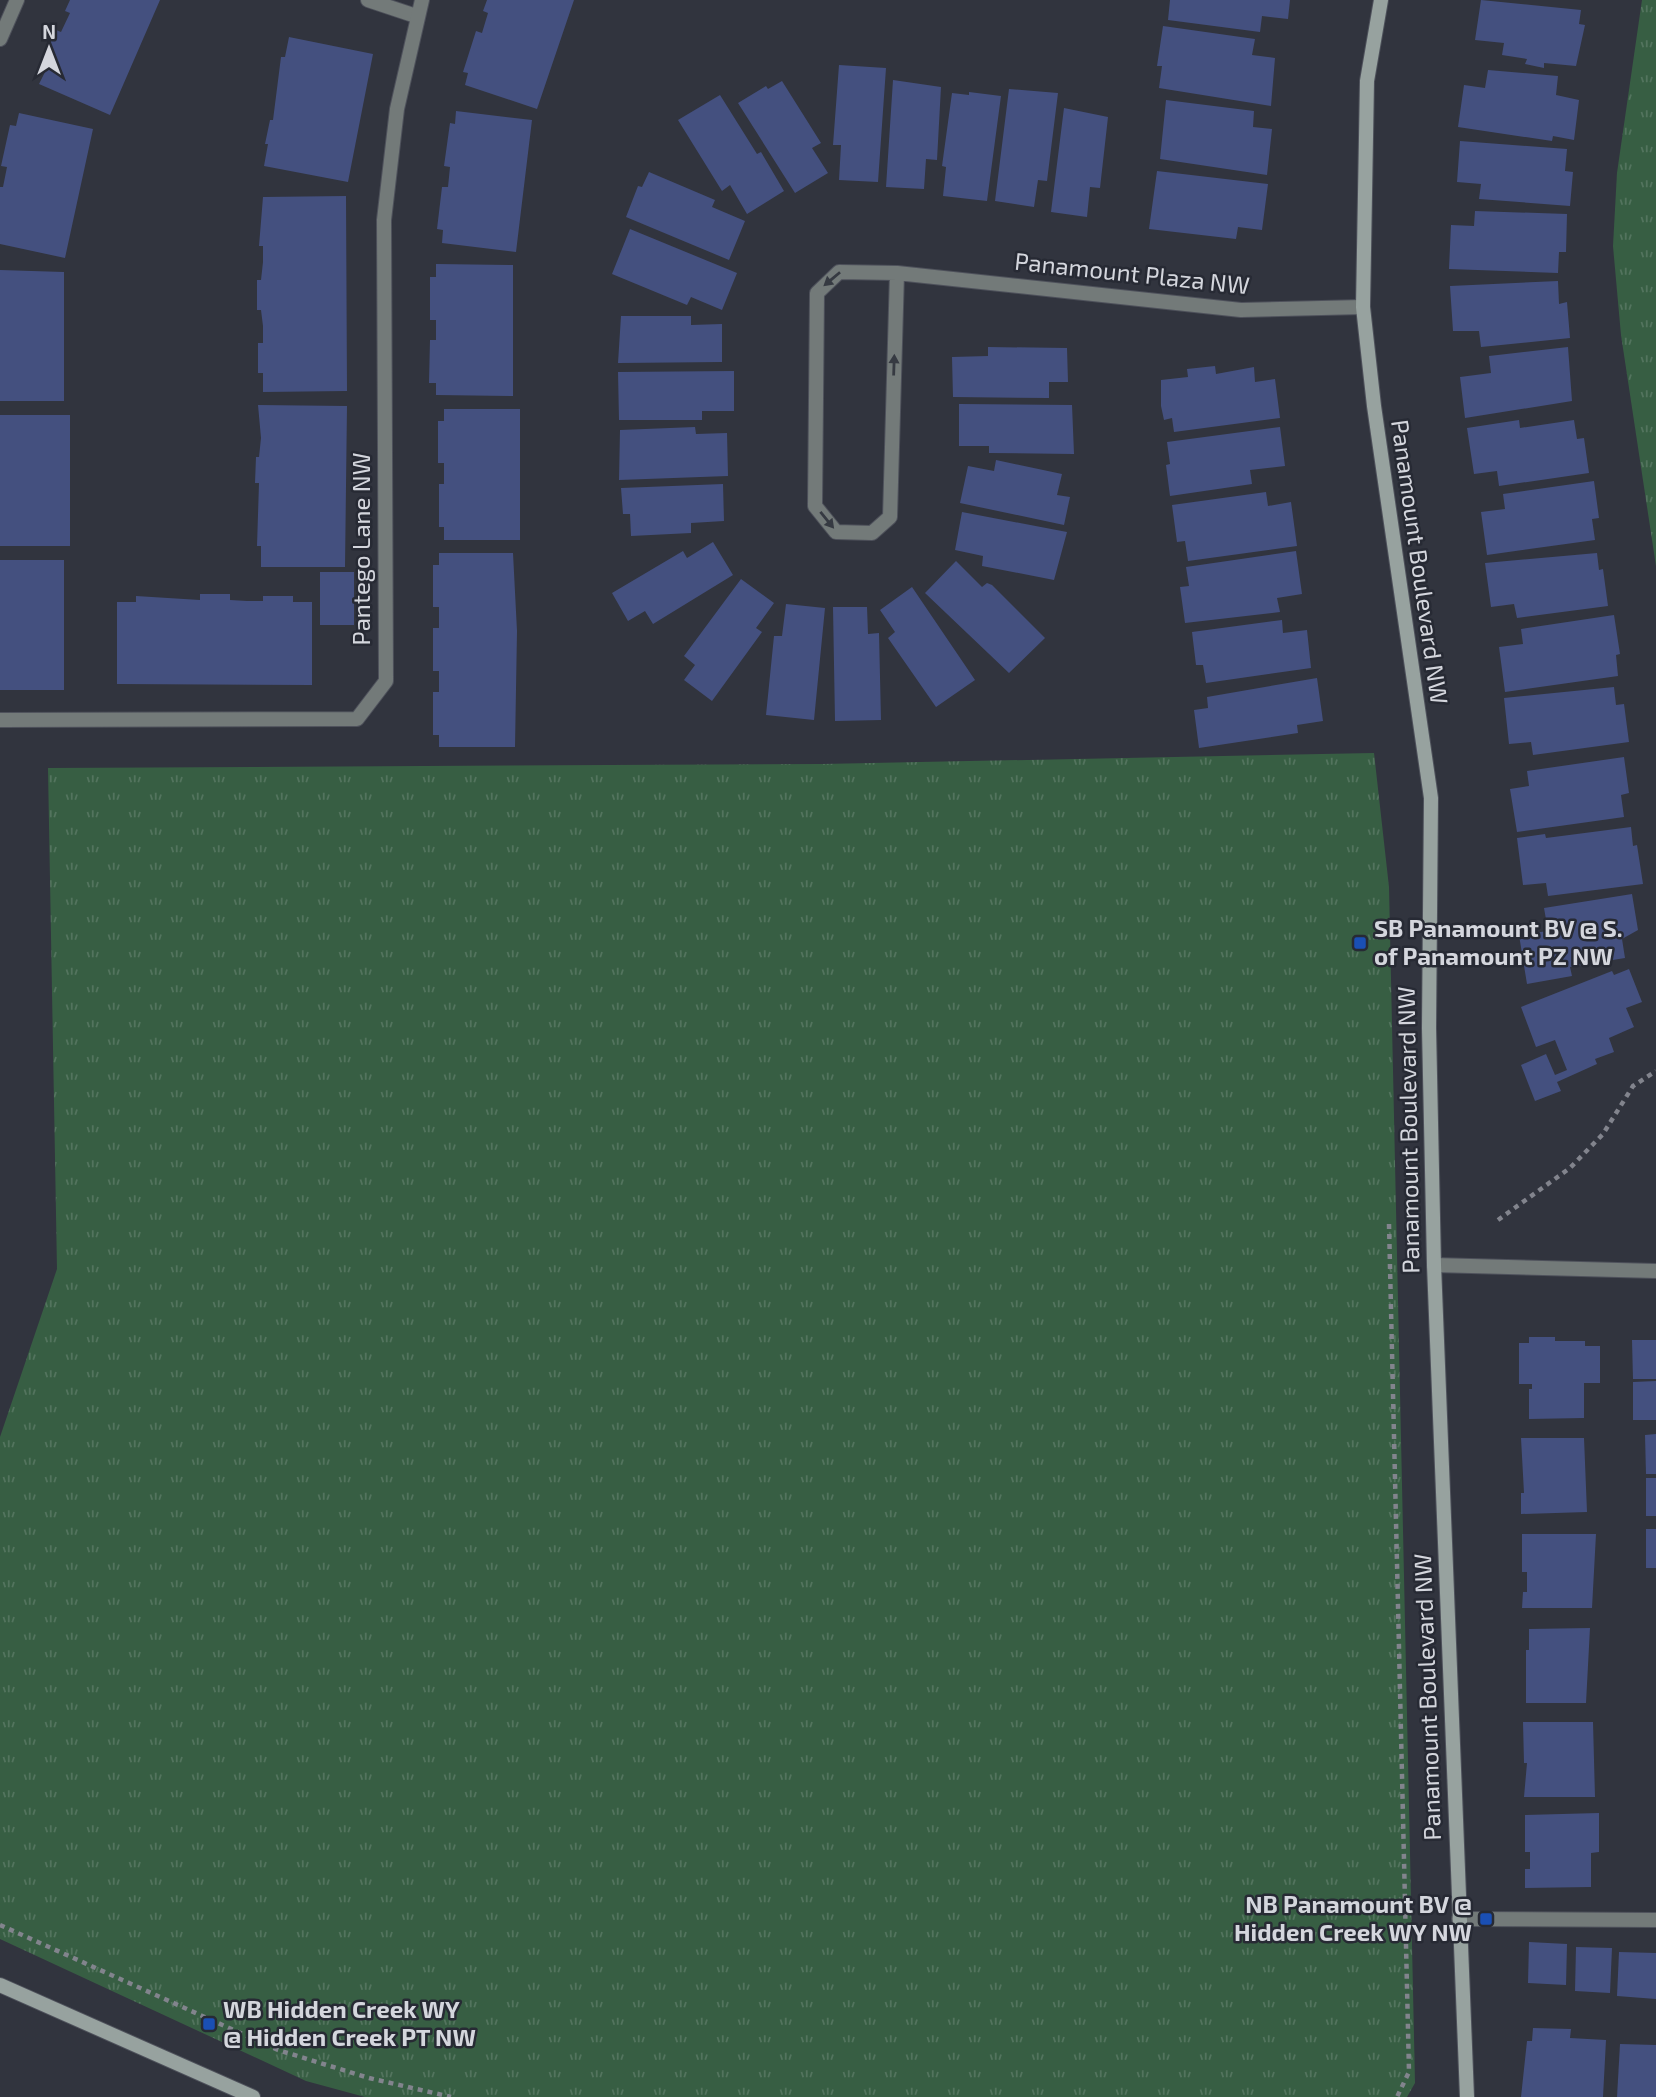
<svg xmlns="http://www.w3.org/2000/svg" width="1656" height="2097" viewBox="0 0 1656 2097" font-family="'Exo 2',sans-serif">
<style>
.park{fill:url(#park-tufts)}
.building{fill:#44507f}
.lines{fill:none;stroke-linecap:round;stroke-linejoin:round}
.lane-casing{stroke:#4e515b;stroke-width:16}
.street-casing{stroke:#4e515b;stroke-width:16}
.secondary-casing{stroke:#4e515b;stroke-width:16}
.path{stroke:#82848d;stroke-width:4.5;stroke-dasharray:5 5;stroke-linecap:butt}
.lane{stroke:#737a79;stroke-width:14}
.street{stroke:#737a79;stroke-width:14}
.secondary{stroke:#97a29f;stroke-width:14}
.oneway{fill:#363a42}
.transit-dot{fill:#1a4fb4;stroke:#272a34;stroke-width:2.5}
.labels{text-anchor:middle;stroke-width:5;stroke-linejoin:round;paint-order:stroke}
.street-label{font-size:24px;fill:#d4d6dd;stroke:#272a34}
.poi-label{font-size:24px;font-weight:bold;fill:#d4d6dd;stroke:#272a34;text-anchor:start}
</style>
<defs>
<pattern id="park-tufts" width="24" height="20" patternUnits="userSpaceOnUse" patternTransform="scale(1.75)"><rect width="24" height="20" fill="#375e43"/><path d="M3 7l-1-3M5 7V3M7 7l1-3M15 17l-1-3M17 17v-4M19 17l1-3" fill="none" stroke="#53745e"/></pattern>
</defs>
<rect width="100%" height="100%" fill="#31343e"/>
<g class="park">
<polygon points="1642,0 1656,0 1656,566 1621,335 1613,246 1617,173"/>
<polygon points="1374,753 1389,887 1415,2083 1407,2097 365,2097 306,2081 0,1939 0,1437 57,1269 48,768 822,764"/>
</g>
<g class="building">
<polygon points="70,0 160,0 110,115 39,84 45,72 39,69 56,30 61,32 70,13 65,11"/>
<polygon points="487,0 574,0 537,109 465,85 468,73 463,72 476,31 482,33 488,13 483,11"/>
<polygon points="1170,0 1290,0 1288,19 1262,16 1260,32 1168,20"/>
<polygon points="1481,0 1581,10 1579,24 1585,25 1576,66 1544,63 1544,68 1525,64 1527,59 1502,55 1504,43 1475,40"/>
<polygon points="1163,26 1255,39 1252,55 1275,58 1271,106 1159,88 1162,66 1157,66"/>
<polygon points="289,37 373,54 348,182 264,166 268,144 265,144 270,120 273,120 281,57 285,57"/>
<polygon points="839,65 886,68 878,182 839,180 841,145 833,145"/>
<polygon points="1488,70 1558,76 1556,95 1579,100 1574,140 1553,136 1552,141 1458,127 1464,85 1485,88"/>
<polygon points="893,80 941,87 937,160 926,159 924,189 886,187"/>
<polygon points="782,81 821,143 812,148 828,173 795,193 738,103 766,86 768,89"/>
<polygon points="1009,89 1058,93 1047,181 1038,180 1034,207 995,201"/>
<polygon points="969,92 1001,96 987,201 943,196 946,167 942,166 952,93 969,95"/>
<polygon points="720,95 757,154 761,152 784,191 747,214 730,185 722,191 678,120"/>
<polygon points="1166,100 1254,111 1253,127 1272,129 1267,175 1160,159"/>
<polygon points="1064,108 1108,117 1100,188 1090,187 1087,217 1051,212"/>
<polygon points="456,111 532,120 516,252 442,243 443,230 437,229 442,187 448,187 450,167 444,166 450,123 455,124"/>
<polygon points="19,113 93,129 65,258 0,244 0,187 3,187 7,167 1,166 10,125 16,126"/>
<polygon points="1460,141 1567,149 1565,171 1573,172 1570,206 1479,199 1481,184 1457,182"/>
<polygon points="1157,171 1268,184 1262,230 1238,227 1236,239 1149,229"/>
<polygon points="649,172 715,200 712,207 745,221 729,260 626,217 638,186 642,187"/>
<polygon points="346,196 347,391 263,392 263,373 258,373 258,343 263,343 263,326 261,310 257,310 257,280 261,280 263,262 263,246 259,246 263,197"/>
<polygon points="1475,211 1567,214 1566,252 1559,252 1558,273 1449,269 1451,225 1474,226"/>
<polygon points="630,229 737,273 722,310 691,297 687,305 612,274"/>
<polygon points="436,264 513,265 513,396 436,395 436,383 429,383 430,340 436,340 436,320 430,320 430,277 436,277"/>
<polygon points="0,270 64,272 64,401 0,401"/>
<polygon points="1558,281 1559,304 1567,302 1570,338 1481,347 1479,331 1453,331 1450,286"/>
<polygon points="621,316 691,316 691,325 722,324 722,362 618,363"/>
<polygon points="988,347 1067,348 1068,382 1049,382 1049,398 953,397 952,357 988,356"/>
<polygon points="1568,347 1572,401 1465,418 1460,377 1491,373 1489,356"/>
<polygon points="1215,366 1216,374 1254,367 1255,382 1275,379 1280,418 1174,432 1172,418 1164,420 1161,406 1161,380 1188,377 1187,369"/>
<polygon points="734,371 734,411 702,411 702,420 619,420 618,372"/>
<polygon points="959,404 1072,405 1074,454 989,453 989,446 959,446"/>
<polygon points="258,405 347,406 345,567 261,567 261,546 257,546 259,483 255,483 256,457 259,457 261,438"/>
<polygon points="444,409 520,409 520,540 444,540 444,527 439,527 439,484 444,484 444,463 438,463 438,421 444,421"/>
<rect x="0" y="415" width="70" height="131"/>
<polygon points="1519,420 1520,428 1574,420 1577,439 1584,438 1589,473 1499,486 1497,471 1474,474 1467,428"/>
<polygon points="695,427 696,434 727,433 728,476 619,480 620,430"/>
<polygon points="1280,427 1285,466 1250,470 1252,484 1170,496 1166,465 1170,464 1167,442"/>
<polygon points="996,460 1062,474 1057,495 1070,497 1064,525 960,503 968,466 994,471"/>
<polygon points="1594,481 1599,518 1592,519 1595,540 1487,555 1481,512 1505,509 1503,494"/>
<polygon points="723,484 724,521 691,523 691,533 631,536 630,514 623,514 621,488"/>
<polygon points="1266,492 1268,506 1291,502 1297,546 1188,561 1185,541 1177,542 1172,505"/>
<polygon points="962,512 1067,532 1054,580 982,566 983,556 955,550"/>
<polygon points="713,542 733,575 653,624 645,611 628,621 612,593 683,551 687,558"/>
<polygon points="1296,551 1302,594 1277,598 1280,612 1185,623 1180,587 1189,586 1186,567"/>
<polygon points="439,553 513,553 517,631 515,747 439,747 439,735 433,735 433,692 439,692 439,671 433,671 433,628 439,628 439,607 433,607 433,565 439,565"/>
<polygon points="1597,553 1599,570 1603,569 1608,606 1517,618 1514,604 1491,607 1485,563"/>
<rect x="0" y="560" width="64" height="130"/>
<polygon points="956,561 982,587 987,583 992,585 1045,638 1009,673 925,593"/>
<rect x="320" y="572" width="34" height="53"/>
<polygon points="741,579 774,603 756,628 762,632 712,701 684,680 695,665 684,656"/>
<polygon points="912,587 975,680 936,707 888,638 895,632 880,610"/>
<polygon points="200,594 230,594 230,600 247,601 263,601 263,596 293,596 293,602 312,602 312,685 117,684 117,602 136,602 136,596 200,600"/>
<polygon points="786,604 825,608 814,720 766,715 774,636 782,636"/>
<polygon points="833,607 867,607 868,634 879,633 881,720 835,721"/>
<polygon points="1614,615 1620,654 1616,655 1618,676 1505,692 1499,647 1523,644 1521,629"/>
<polygon points="1282,620 1283,633 1307,630 1311,668 1206,683 1203,665 1196,665 1192,632"/>
<polygon points="1317,678 1323,721 1297,725 1298,733 1199,748 1194,710 1208,708 1207,697"/>
<polygon points="1614,687 1616,705 1624,704 1629,742 1533,755 1531,742 1509,744 1504,698"/>
<polygon points="1624,757 1629,793 1621,795 1624,817 1517,832 1510,789 1529,786 1527,771"/>
<polygon points="1631,827 1633,846 1637,845 1643,884 1548,896 1546,883 1523,885 1517,838 1545,834 1546,838"/>
<polygon points="1632,894 1638,930 1622,939 1625,958 1570,967 1572,976 1527,984 1519,935 1548,931 1544,908"/>
<polygon points="1629,969 1642,1002 1626,1008 1634,1027 1609,1038 1614,1052 1595,1059 1597,1064 1557,1082 1561,1091 1535,1101 1521,1065 1546,1054 1555,1075 1567,1070 1555,1040 1536,1047 1521,1007 1612,971 1614,975"/>
<polygon points="1529,1337 1555,1337 1555,1341 1585,1341 1585,1346 1600,1346 1600,1383 1584,1383 1584,1418 1529,1419 1529,1389 1532,1389 1532,1384 1519,1384 1519,1343 1529,1343"/>
<polygon points="1632,1340 1656,1340 1656,1379 1633,1379"/>
<polygon points="1656,1381 1656,1420 1633,1420 1633,1382"/>
<polygon points="1656,1434 1656,1474 1646,1474 1645,1435"/>
<polygon points="1521,1438 1584,1438 1587,1512 1521,1514 1521,1493 1524,1493"/>
<rect x="1646" y="1478" width="10" height="38"/>
<rect x="1646" y="1529" width="10" height="39"/>
<polygon points="1522,1534 1596,1534 1592,1608 1522,1608 1523,1592 1527,1592 1527,1572 1522,1572"/>
<polygon points="1590,1628 1586,1703 1526,1703 1526,1650 1529,1650 1529,1629"/>
<polygon points="1523,1722 1593,1722 1595,1797 1524,1797 1527,1763 1524,1763"/>
<polygon points="1599,1813 1599,1852 1591,1853 1591,1887 1525,1888 1525,1869 1530,1869 1530,1852 1525,1852 1525,1815"/>
<polygon points="1529,1942 1567,1944 1566,1985 1528,1983"/>
<polygon points="1576,1947 1612,1948 1610,1993 1575,1991"/>
<polygon points="1619,1952 1656,1953 1656,1999 1617,1996"/>
<polygon points="1533,2028 1571,2029 1570,2038 1606,2040 1603,2097 1521,2097 1527,2041 1532,2041"/>
<polygon points="1620,2044 1656,2045 1656,2097 1617,2097"/>
</g>
<g class="lines">
<defs>
<g id="lane">
<polyline points="368,0 416,16"/>
<polyline points="0,39 17,0"/>
<polyline points="0,720 357,719 386,681 384,220 397,109 422,0"/>
<polyline points="1459,1919 1656,1920"/>
</g>
<g id="street">
<polyline points="897,273 890,517 872,533 836,532 815,506 817,293 839,272 897,273 1241,310 1363,307"/>
<polyline points="1434,1265 1656,1271"/>
</g>
<g id="secondary">
<polyline points="1381,0 1367,81 1363,307 1374,406 1431,798 1429,1028 1434,1265 1467,2097"/>
<polyline points="0,1985 253,2097"/>
</g>
</defs>
<use href="#lane" class="lane-casing"/>
<use href="#street" class="street-casing"/>
<use href="#secondary" class="secondary-casing"/>
<g class="path">
<polyline points="1498,1220 1570,1168 1603,1134 1633,1086 1656,1071"/>
<polyline points="1389,1224 1409,2072 1397,2097"/>
<polyline points="0,1925 278,2050 369,2078 451,2097"/>
</g>
<use href="#lane" class="lane"/>
<use href="#street" class="street"/>
<use href="#secondary" class="secondary"/>
</g>
<defs><path id="oneway-solid" d="M-6-.8H1V-3.2L6.5 0L1 3.2V.8H-6Z" transform="scale(1.75)"/></defs>
<g class="oneway">
<use href="#oneway-solid" transform="translate(832 279) rotate(140)"/>
<use href="#oneway-solid" transform="translate(894 365) rotate(-88)"/>
<use href="#oneway-solid" transform="translate(827 520) rotate(51)"/>
</g>
<g class="transit-dot">
<rect x="1353" y="936" width="14" height="14" rx="3.5"/>
<rect x="1479" y="1912" width="14" height="14" rx="3.5"/>
<rect x="202" y="2017" width="14" height="14" rx="3.5"/>
</g>
<g class="labels">
<g class="street-label">
<text transform="translate(1132 274) rotate(6)" y="8">Panamount Plaza NW</text>
<text transform="translate(362 549) rotate(-90)" y="8">Pantego Lane NW</text>
<text transform="translate(1419 562) rotate(82)" y="8">Panamount Boulevard NW</text>
<text transform="translate(1409 1130) rotate(-91)" y="8">Panamount Boulevard NW</text>
<text transform="translate(1428 1697) rotate(-92)" y="8">Panamount Boulevard NW</text>
</g>
<g class="poi-label">
<text x="1374" y="937">SB Panamount BV @ S.<tspan x="1374" dy="28">of Panamount PZ NW</tspan></text>
<text x="1472" y="1913" text-anchor="end">NB Panamount BV @<tspan x="1472" dy="28">Hidden Creek WY NW</tspan></text>
<text x="223" y="2018">WB Hidden Creek WY<tspan x="223" dy="28">@ Hidden Creek PT NW</tspan></text>
</g>
</g>
<g transform="translate(49 49)" stroke="#272a34" stroke-width="5" paint-order="stroke">
<path d="M0-5L12 26L0 18L-12 26Z" fill="#d4d6dd"/>
<text y="-10" font-size="19" font-weight="bold" text-anchor="middle" fill="#d4d6dd">N</text>
</g>
</svg>
